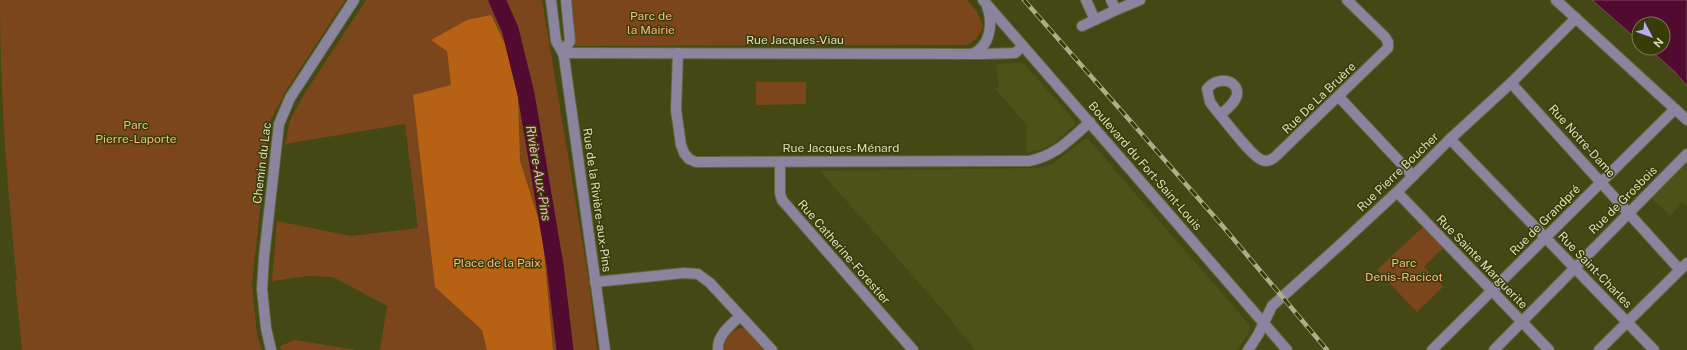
<svg xmlns="http://www.w3.org/2000/svg" width="1687" height="350" viewBox="0 0 1687 350" font-family="'Public Sans',sans-serif">
<style>
.built{fill:#4c5218}
.green{fill:#7c461d}
.forest{fill:#b66114}
.water{fill:#530a30;stroke:#7b4a5a}
.lines{fill:none;stroke-linecap:round;stroke-linejoin:round}
.river{stroke:#530a30;stroke-width:17}
.minor-casing{stroke:#616637;stroke-width:12}
.minor{stroke:#8a849f;stroke-width:10}
.rail-casing{stroke:#abb08a;stroke-width:4.5}
.rail{stroke:#383d07;stroke-width:3;stroke-dasharray:9;stroke-linecap:butt}
.labels{text-anchor:middle;stroke-width:3;stroke-linejoin:round;paint-order:stroke}
.park-label{font-size:12px;fill:#fab587;stroke:#383d07}
.street-label{font-size:12px;fill:#d9debd;stroke:#383d07}
.water-label{font-size:13px;font-style:italic;fill:#fdadcc;stroke:#383d07}
</style>
<rect width="100%" height="100%" fill="#434815"/>
<g class="built">
<polygon points="1020,63 1025,65 1074,120 1074,125 1053,144 1040,150 1026,152 1027,125 995,89 999,85 996,64"/>
<polygon points="1088,139 1247,322 1250,327 1249,333 1236,350 975,350 942,309 820,171 1039,168 1053,164 1083,140"/>
<polygon points="1687,161 1687,205 1686,206 1682,203 1670,216 1651,197"/>
</g>
<g class="green">
<path d="M0,0H345L287,89L269,123L252,285L257,335L262,350H22L15,280H17C7,187 0,93 0,0Z"/>
<polygon points="366,0 542,0 589,282 597,350 380,350 387,306 333,277 309,276 272,281 277,221 351,236 418,228 405,124 285,144 290,120 303,96"/>
<path d="M571,0H967L977,12L983,26C979,36 976,41 966,45L575,46Z"/>
<polygon points="756,82 806,82 806,104 756,105"/>
<polygon points="1423,227 1443,248 1424,267 1443,287 1417,312 1377,270"/>
<path d="M740,328L745,329L765,350H724C724,340 730,332 740,328Z"/>
<polygon points="295,340 356,350 281,350 280,346"/>
</g>
<polygon class="forest" points="491,15 507,48 518,95 520,161 542,230 553,350 487,350 482,330 435,287 413,95 451,85 447,51 431,40 467,20"/>
<polygon class="water" points="1592,0 1687,0 1687,86 1675,72 1648,48 1663,48 1663,24 1639,24 1639,41"/>
<g class="lines">
<polyline class="river" points="497,0 510,29 526,94 555,265 565,350"/>
<defs>
<g id="minor">
<polyline points="551,0 556,41 563,53 564,57 605,350"/>
<polyline points="983,0 1287,350"/>
<polyline points="1086,0 1095,20"/>
<polyline points="1556,0 1687,120"/>
<polyline points="1116,10 1140,0"/>
<polyline points="1082,26 1116,10 1111,0"/>
<polyline points="563,53 984,54 1015,53 1023,46"/>
<polyline points="563,53 570,41 566,0"/>
<path d="M678,53L676,110L681,145L684,153L689,159L696,162L1029,161C1057,155 1069,140 1090,122"/>
<path d="M972,54C991,46 993,23 987,6"/>
<polyline points="1511,83 1680,270"/>
<polyline points="1339,97 1413,176"/>
<path d="M1220,115C1226,110 1235,103 1237,95C1239,80 1218,75 1207,89L1210,102L1215,109C1224,119 1252,157 1262,160C1267,162 1272,160 1276,156L1388,48V42L1385,37L1347,0"/>
<polyline points="1450,139 1654,350"/>
<polyline points="780,162 780,193 782,200 913,350"/>
<polyline points="1397,192 1549,350"/>
<polyline points="595,282 684,273 698,274 710,283 772,350"/>
<polyline points="271,350 266,328 262,289 264,257 279,124 290,98 354,0"/>
<path d="M718,350C717,335 730,326 740,316"/>
<polyline points="1248,350 1258,335 1272,306 1342,243 1397,192 1450,139 1511,83 1576,18"/>
<polyline points="1432,350 1675,109"/>
<polyline points="1494,350 1687,154"/>
<polyline points="1599,350 1687,263"/>
</g>
</defs>
<use href="#minor" class="minor-casing"/>
<use href="#minor" class="minor"/>
<defs>
<polyline id="rail" points="1024,0 1220,223 1327,350"/>
</defs>
<use href="#rail" class="rail-casing"/>
<use href="#rail" class="rail"/>
</g>
<g class="labels">
<g class="park-label">
<text x="651" y="20">Parc de<tspan x="651" dy="14">la Mairie</tspan></text>
<text x="136" y="129">Parc<tspan x="136" dy="14">Pierre-Laporte</tspan></text>
<text x="497" y="267">Place de la Paix</text>
<text x="1404" y="267">Parc<tspan x="1404" dy="14">Denis-Racicot</tspan></text>
</g>
<g class="street-label">
<text x="795" y="44">Rue Jacques-Viau</text>
<text transform="translate(1319 98) rotate(-44)" y="4">Rue De La Bruère</text>
<text transform="translate(1582 141) rotate(48)" y="4">Rue Notre-Dame</text>
<text x="841" y="152">Rue Jacques-Ménard</text>
<text transform="translate(262 163) rotate(-83)" y="4">Chemin du Lac</text>
<text transform="translate(1145 166) rotate(49)" y="4">Boulevard du Fort-Saint-Louis</text>
<text transform="translate(1398 172) rotate(-44)" y="4">Rue Pierre Boucher</text>
<text transform="translate(597 200) rotate(82)" y="4">Rue de la Rivière-aux-Pins</text>
<text transform="translate(1623 200) rotate(-45)" y="4">Rue de Grosbois</text>
<text transform="translate(1545 220) rotate(-45)" y="4">Rue de Grandpré</text>
<text transform="translate(844 252) rotate(49)" y="4">Rue Catherine-Forestier</text>
<text transform="translate(1482 262) rotate(46)" y="4">Rue Sainte Marguerite</text>
<text transform="translate(1595 270) rotate(46)" y="4">Rue Saint-Charles</text>
</g>
<g class="water-label">
<text transform="translate(539 173) rotate(80)" y="5">Rivière-Aux-Pins</text>
</g>
</g>
<g transform="translate(1651 36) rotate(131)"><circle r="19" fill="#383d07" stroke="#787d50"/>
<path d="M0-3L7 15L0 10L-7 15Z" fill="#bcaaf6"/>
<text y="-6" font-size="11" font-weight="bold" text-anchor="middle" fill="#d9debd">N</text>
</g>
</svg>
